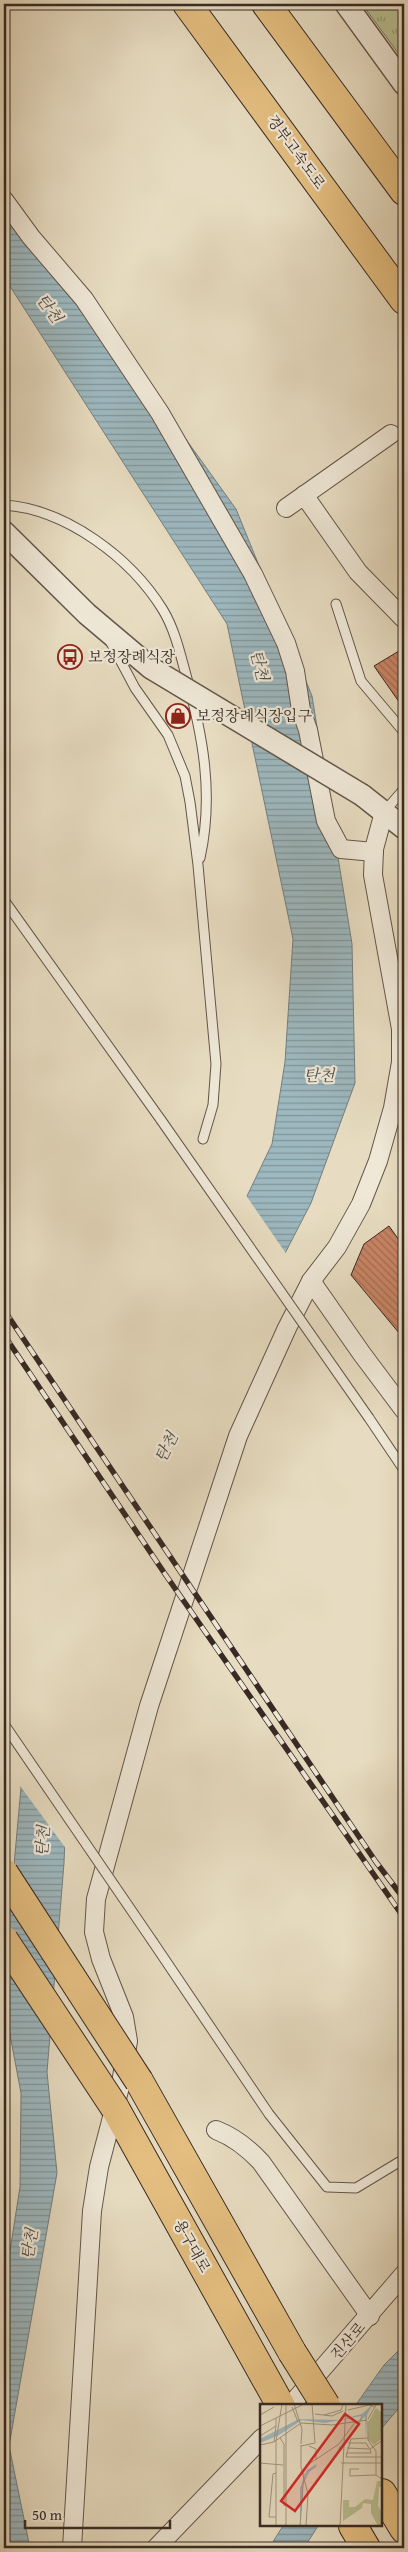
<svg xmlns="http://www.w3.org/2000/svg" width="408" height="2552" viewBox="0 0 408 2552" font-family="'Gentium Book Plus','Noto Serif KR',serif">
<style>
.grass{fill:url(#grass-tufts);stroke:#78745a}
.water{fill:url(#water-rules);stroke:#747f81}
.pier{fill:#e7dcc1}
.building{fill:url(#building-back-hatch);stroke:#372a24}
.lines{fill:none;stroke-linecap:round;stroke-linejoin:round}
.service-casing{stroke:#63564b;stroke-width:11}
.minor-casing{stroke:#63564b;stroke-width:20}
.tertiary-casing{stroke:#63564b;stroke-width:24}
.primary-casing{stroke:#372a24;stroke-width:30}
.motorway-casing{stroke:#372a24;stroke-width:30}
.service{stroke:#efe8d7;stroke-width:9}
.minor{stroke:#efe8d7;stroke-width:18}
.tertiary{stroke:#efe8d7;stroke-width:21}
.primary{stroke:#e4be80;stroke-width:28}
.motorway{stroke:#e4be80;stroke-width:28}
.rail-casing{stroke:#372a24;stroke-width:5.5}
.rail{stroke:#efe8d7;stroke-width:4;stroke-dasharray:11;stroke-linecap:butt}
.service-bridge-casing{stroke:#63564b;stroke-width:11;stroke-linecap:butt}
.tertiary-bridge-casing{stroke:#63564b;stroke-width:24;stroke-linecap:butt}
.primary-bridge-casing{stroke:#372a24;stroke-width:30;stroke-linecap:butt}
.service-bridge{stroke:#efe8d7;stroke-width:9}
.tertiary-bridge{stroke:#efe8d7;stroke-width:21}
.primary-bridge{stroke:#e4be80;stroke-width:28}
.labels{text-anchor:middle;stroke-width:4.5;stroke-linejoin:round;paint-order:stroke}
.street-label{font-size:15px;fill:#372a24;stroke:#efe8d7}
.poi-label{font-size:15px;fill:#372a24;stroke:#efe8d7;text-anchor:start}
.water-label{font-size:16px;font-style:italic;fill:#504e4b;stroke:#efe8d7}
.inset-road{fill:none;stroke:#a19582;stroke-width:1}
.view{fill:#d62828;fill-opacity:0.15;stroke:#d62828;stroke-width:2.5}
.inset-edge{fill:none;stroke:#372a24;stroke-width:2.5}
</style>
<defs>
<pattern id="grass-tufts" width="24" height="20" patternUnits="userSpaceOnUse" patternTransform="scale(1.25)"><rect width="24" height="20" fill="#b8bf91"/><path d="M3 7l-1-3M5 7V3M7 7l1-3M15 17l-1-3M17 17v-4M19 17l1-3" fill="none" stroke="#969b76"/></pattern>
<pattern id="water-rules" width="6" height="5" patternUnits="userSpaceOnUse" patternTransform="scale(1.25)"><rect width="6" height="5" fill="#9db8bf"/><path d="M0 2.5h6" fill="none" stroke="#81969b"/></pattern>
<pattern id="building-back-hatch" width="6" height="6" patternUnits="userSpaceOnUse" patternTransform="scale(1.25)"><rect width="6" height="6" fill="#c88464"/><path d="M-1 5l2 2M0 0l6 6M5-1l2 2" fill="none" stroke="#a36c52"/></pattern>
</defs>
<rect width="100%" height="100%" fill="#e7dcc1"/>
<filter id="stains"><feTurbulence type="fractalNoise" baseFrequency=".004" numOctaves="4"/><feColorMatrix values="0 0 0 0 .2 0 0 0 0 .09 0 0 0 0 .02 0 0 0 .5 -.17"/></filter>
<radialGradient id="worn" r=".72"><stop offset=".6" stop-color="#630" stop-opacity="0"/><stop offset="1" stop-color="#630" stop-opacity=".3"/></radialGradient>
<polygon class="grass" points="362,4 404,4 404,61"/>
<g class="water">
<polygon points="4,186 236,509 312,696 352,944 355,1083 311,1203 72,1665 64,1863 47,2072 57,2173 9,2446 30,2548 4,2548 4,2289 20,2187 21,2093 4,2003 4,1976 30,1688 187,1321 272,1144 285,1062 293,939 227,624 4,277"/>
<polygon points="404,2345 404,2402 382,2428 382,2406 355,2406 384,2365"/>
<polygon points="283,2526 318,2526 304,2548 269,2548"/>
</g>
<polygon class="pier" points="245,1194 287,1255 74,1666 67,1850 18,1783 28,1687 184,1320"/>
<g class="building">
<polygon points="404,648 404,709 374,666"/>
<polygon points="389,1226 404,1247 404,1339 351,1275 364,1244"/>
</g>
<g class="lines">
<defs>
<g id="service">
<path d="M4,505C66,509 131,558 163,610C175,630 180,653 186,675C203,736 214,795 200,858"/>
<polyline points="336,604 361,681 404,732"/>
<polyline points="110,641 135,688 168,735 185,776 190,802 198,865 216,1064 213,1105 203,1139"/>
<polyline points="384,812 404,789"/>
<polyline points="4,900 161,1120"/>
<polyline points="369,1418 404,1470"/>
<polyline points="153,1942 269,2114 327,2187 356,2188 404,2159"/>
</g>
<g id="minor">
<polyline points="4,200 31,237 84,299 160,413 253,574 286,643 295,671 301,710 308,730 326,821 341,849 374,852"/>
<polyline points="304,495 358,572 404,619"/>
<polyline points="286,508 391,434"/>
<polyline points="311,1281 362,1354 404,1410"/>
<path d="M216,2130C234,2137 248,2148 261,2162L370,2316"/>
<polyline points="290,2406 404,2274"/>
<polyline points="72,2548 92,2211 99,2167 121,2083 128,2041 124,2017 101,1959 94,1932 96,1899 149,1706 238,1436 287,1328 311,1281 337,1247 361,1204 378,1161 393,1108 401,1062 401,1029 373,875 374,849 384,812"/>
<polyline points="156,2548 262,2438"/>
</g>
<g id="tertiary">
<polyline points="346,4 404,84"/>
<polyline points="4,532 87,614 151,668"/>
<polyline points="362,795 404,828"/>
</g>
<g id="primary">
<polyline points="139,2081 292,2352"/>
<polyline points="115,2108 281,2406"/>
<polyline points="382,2493 404,2529"/>
<polyline points="353,2526 366,2548"/>
</g>
<g id="motorway">
<polyline points="187,4 404,300"/>
<polyline points="266,4 404,191"/>
</g>
</defs>
<use href="#service" class="service-casing"/>
<use href="#minor" class="minor-casing"/>
<use href="#tertiary" class="tertiary-casing"/>
<use href="#primary" class="primary-casing"/>
<use href="#motorway" class="motorway-casing"/>
<use href="#service" class="service"/>
<use href="#minor" class="minor"/>
<use href="#tertiary" class="tertiary"/>
<use href="#primary" class="primary"/>
<use href="#motorway" class="motorway"/>
<defs>
<g id="rail">
<polyline points="4,1310 376,1862 404,1899"/>
<polyline points="4,1335 165,1574 404,1918"/>
</g>
</defs>
<use href="#rail" class="rail-casing"/>
<use href="#rail" class="rail"/>
<defs>
<g id="service-bridge">
<polyline points="161,1120 369,1418"/>
<polyline points="4,1724 153,1942"/>
</g>
<polyline id="tertiary-bridge" points="151,668 362,795"/>
<g id="primary-bridge">
<polyline points="4,1873 139,2081"/>
<polyline points="4,1940 115,2108"/>
<polyline points="292,2352 326,2406"/>
</g>
</defs>
<use href="#service-bridge" class="service-bridge-casing"/>
<use href="#tertiary-bridge" class="tertiary-bridge-casing"/>
<use href="#primary-bridge" class="primary-bridge-casing"/>
<use href="#service-bridge" class="service-bridge"/>
<use href="#tertiary-bridge" class="tertiary-bridge"/>
<use href="#primary-bridge" class="primary-bridge"/>
</g>
<defs>
<symbol id="bus-ring" viewBox="-11 -11 22 22"><circle r="9.5" fill="#efe8d7" stroke="#8f2418" stroke-width="1.5"/><path d="M-5-6H5V4H4V6H2V4H-2V6H-4V4H-5ZM-3.5-4V0h7V-4ZM-3.5 1.2v1.5H-2V1.2ZM2 1.2v1.5H3.5V1.2Z" fill="#8f2418"/></symbol>
<symbol id="shop-ring" viewBox="-11 -11 22 22"><circle r="9.5" fill="#efe8d7" stroke="#8f2418" stroke-width="1.5"/><path d="M-5-2.5h2.3a2.7 3.5 0 0 1 5.4 0H5L5.5 6h-11ZM-1.5-2.5h3a1.5 2.3 0 0 0-3 0Z" fill="#8f2418"/></symbol>
</defs>
<g fill-rule="evenodd">
<use href="#bus-ring" x="56" y="643" width="28" height="28"/>
<use href="#shop-ring" x="164" y="702" width="28" height="28"/>
</g>
<g class="labels">
<g class="street-label">
<text transform="translate(296 152) rotate(54)" y="5">경부고속도로</text>
<text transform="translate(192 2246) rotate(61)" y="5">용구대로</text>
<text transform="translate(348 2341) rotate(-49)" y="5">진산로</text>
</g>
<g class="poi-label">
<text x="88" y="662">보정장례식장</text>
<text x="196" y="721">보정장례식장입구</text>
</g>
<g class="water-label">
<text transform="translate(50 308) rotate(54)" y="6">탄천</text>
<text transform="translate(260 665) rotate(76)" y="6">탄천</text>
<text x="319" y="1081">탄천</text>
<text transform="translate(166 1447) rotate(-63)" y="6">탄천</text>
<text transform="translate(42 1841) rotate(-85)" y="6">탄천</text>
<text transform="translate(29 2244) rotate(-80)" y="6">탄천</text>
</g>
</g>
<g transform="translate(260 2404)">
<rect width="122" height="122" fill="#e7dcc1"/>
<path d="M116,4L122,9V34L114,41L108,35L109,17ZM117,77H122V83H119L118,102L122,108V122H118L111,109V100L103,99L102,104L83,117V96H89V103H95L105,95L113,96Z" fill="#b8bf91"/>
<path d="M113,0L107,11L106,34L105,12L76,49L49,68L43,81L40,122V84L47,66L74,49L96,24L101,12L65,19L42,16L19,31L0,39V35L39,15L79,16L102,10Z" fill="#9db8bf"/>
<path d="M79,39L78,51L56,63L57,55L72,47Z" fill="#e7dcc1"/>
<path class="inset-road" d="M26,0V122M34,0L42,25L41,40M32,3L38,18M88,6L109,1L115,3M55,10L72,12L83,7M0,11L14,3M64,11L81,6L83,0M108,15L116,1M108,17V36L116,47V71L123,76M0,22L44,0M0,32L16,22V14M20,34L24,40V102M108,34L91,35L86,53H123M14,38L16,22M88,39H106L109,44M0,41L14,38L41,19L72,21L107,16M41,41V63L48,90L46,122M41,42L55,39L52,0M49,42L56,45V56M87,44L110,45L123,36M86,49H111L110,45M0,59L23,61M81,59H123M99,65H90V72L116,71M42,70L49,60L79,40L96,17M16,113H9L13,70L16,69M16,122V37L22,0M40,122L44,69M80,122L86,0"/>
<path class="view" d="M85,10L99,20L35,107L21,97Z"/>
<rect width="122" height="122" class="inset-edge"/>
</g>
<rect width="408" height="2552" fill="none" stroke="#e7dcc1" stroke-width="20"/>
<rect x="5" y="5" width="398" height="2542" fill="none" stroke="#372a24" stroke-width="2.5"/>
<rect x="10" y="10" width="388" height="2532" fill="none" stroke="#372a24"/>
<path d="M25 2520v8h145v-8" fill="none" stroke="#372a24" stroke-width="2.5"/>
<text x="32" y="2520" font-size="15" fill="#372a24" stroke="#efe8d7" stroke-width="4" paint-order="stroke">50 m</text>
<rect width="100%" height="100%" filter="url(#stains)"/>
<rect width="100%" height="100%" fill="url(#worn)"/>
</svg>
